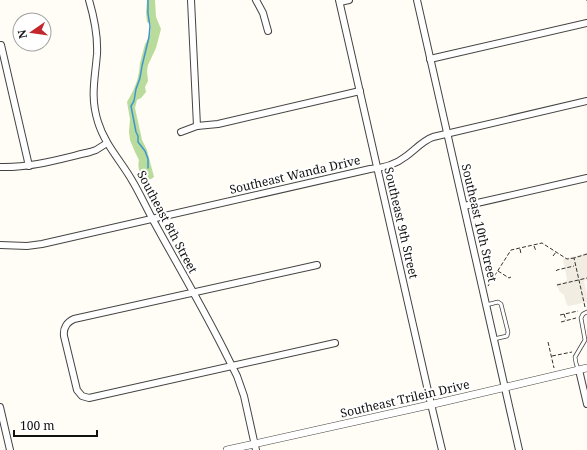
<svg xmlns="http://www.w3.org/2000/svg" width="587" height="450" viewBox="0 0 587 450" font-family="'Noto Serif',serif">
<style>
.forest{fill:#b9dc9c}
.plaza{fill:#f1ede2}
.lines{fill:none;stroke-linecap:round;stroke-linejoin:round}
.stream{stroke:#3f96cf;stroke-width:1.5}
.service-casing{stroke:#444;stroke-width:4.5}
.minor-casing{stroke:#444;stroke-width:8}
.tertiary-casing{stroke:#444;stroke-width:8}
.path{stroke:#333;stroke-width:1;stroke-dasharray:4 2;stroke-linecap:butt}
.service{stroke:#fff;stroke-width:3}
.minor{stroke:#fff;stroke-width:6}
.tertiary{stroke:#fff;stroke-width:7}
.labels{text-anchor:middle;stroke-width:4;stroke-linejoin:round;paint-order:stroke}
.street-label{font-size:12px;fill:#111;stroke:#fff}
</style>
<rect width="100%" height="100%" fill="#fffdf5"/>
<path class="forest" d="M147,0H155L156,17L161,29L156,48L148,65L147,71L148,81L145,87L146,92L141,98L137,100L135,108L142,140L147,150L154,177L151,179L146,180C140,175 137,168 139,160L135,152L130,140L129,132L130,119L127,102L133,91L137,81L139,72L140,63L145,44L150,36L151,24L147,22L146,12Z"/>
<polygon class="plaza" points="587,253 587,280 584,281 587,295 587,302 569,306 567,305 564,295 559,291 558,287 556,286 558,283 565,282 567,279 563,259"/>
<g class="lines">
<polyline class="stream" points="148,168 148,159 145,151 138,142 138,136 136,132 131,106 134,101 136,89 140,78 142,66 149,37 150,26 148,14 148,0"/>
<defs>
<g id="service">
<polyline points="486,305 498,302 501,304 508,332 507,336 494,339"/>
<polyline points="578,369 576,363 575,357 585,340 581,318 583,314 587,312"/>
</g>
<g id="minor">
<path d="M89,0C94,17 98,35 97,54C95,79 90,97 98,122C105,145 122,162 133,182C140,194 146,207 153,220C178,266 205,311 228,358L237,376L244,396L256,450"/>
<polyline points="191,0 197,126"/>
<polyline points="256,0 263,13 268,31"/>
<polyline points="339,0 431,404 442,450"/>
<polyline points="417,0 519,450"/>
<polyline points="340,2 349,0"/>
<polyline points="1,45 29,166"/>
<polyline points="430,59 587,23"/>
<polyline points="181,132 197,126 218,124 360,91"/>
<path d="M0,167C31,168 60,159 90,152L96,150L107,143"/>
<polyline points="464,206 587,178"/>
<path d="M0,245L27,246L42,244L370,169C383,168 395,165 405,157C415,150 422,141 433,137L587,101"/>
<path d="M317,265L74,319C67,322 63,328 64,336L77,390L82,396L89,398L335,343"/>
<polyline points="579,370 587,404"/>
<polyline points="0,407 10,450"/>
</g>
<polyline id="tertiary" points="227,450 438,403 587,368"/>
</defs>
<use href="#service" class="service-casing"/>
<use href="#minor" class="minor-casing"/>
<use href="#tertiary" class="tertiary-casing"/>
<g class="path">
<polyline points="587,0 587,1"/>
<polyline points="534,246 536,251"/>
<polyline points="520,249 521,254"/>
<polyline points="553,256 556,252"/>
<polyline points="498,271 509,278 511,277"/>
<polyline points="556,271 557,270 574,266"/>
<polyline points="557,285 587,278"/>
<polyline points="488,286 511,250 542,243 567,259 574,258"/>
<polyline points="585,307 574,258 587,254"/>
<polyline points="564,314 566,320"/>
<polyline points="560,315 578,311"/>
<polyline points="561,322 576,318"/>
<polyline points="548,342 554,368"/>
<polyline points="552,356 572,352"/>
</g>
<use href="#service" class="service"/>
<use href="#minor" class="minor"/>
<use href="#tertiary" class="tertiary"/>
</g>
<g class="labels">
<g class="street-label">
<text transform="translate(295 175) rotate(-13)" y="4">Southeast Wanda Drive</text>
<text transform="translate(167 222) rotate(62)" y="4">Southeast 8th Street</text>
<text transform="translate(401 223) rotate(77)" y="4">Southeast 9th Street</text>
<text transform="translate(479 223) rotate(77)" y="4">Southeast 10th Street</text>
<text transform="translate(405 399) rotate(-13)" y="4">Southeast Trilein Drive</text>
</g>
</g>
<g transform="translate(32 32) rotate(257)"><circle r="19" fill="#ffffff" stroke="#a0a0a0"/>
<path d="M0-3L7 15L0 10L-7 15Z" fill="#c4262e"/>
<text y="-6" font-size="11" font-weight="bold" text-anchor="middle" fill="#111111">N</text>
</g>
<path d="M14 430v6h83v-6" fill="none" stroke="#111111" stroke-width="2"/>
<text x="20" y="430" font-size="12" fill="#111111" stroke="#ffffff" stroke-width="3" paint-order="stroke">100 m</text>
</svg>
